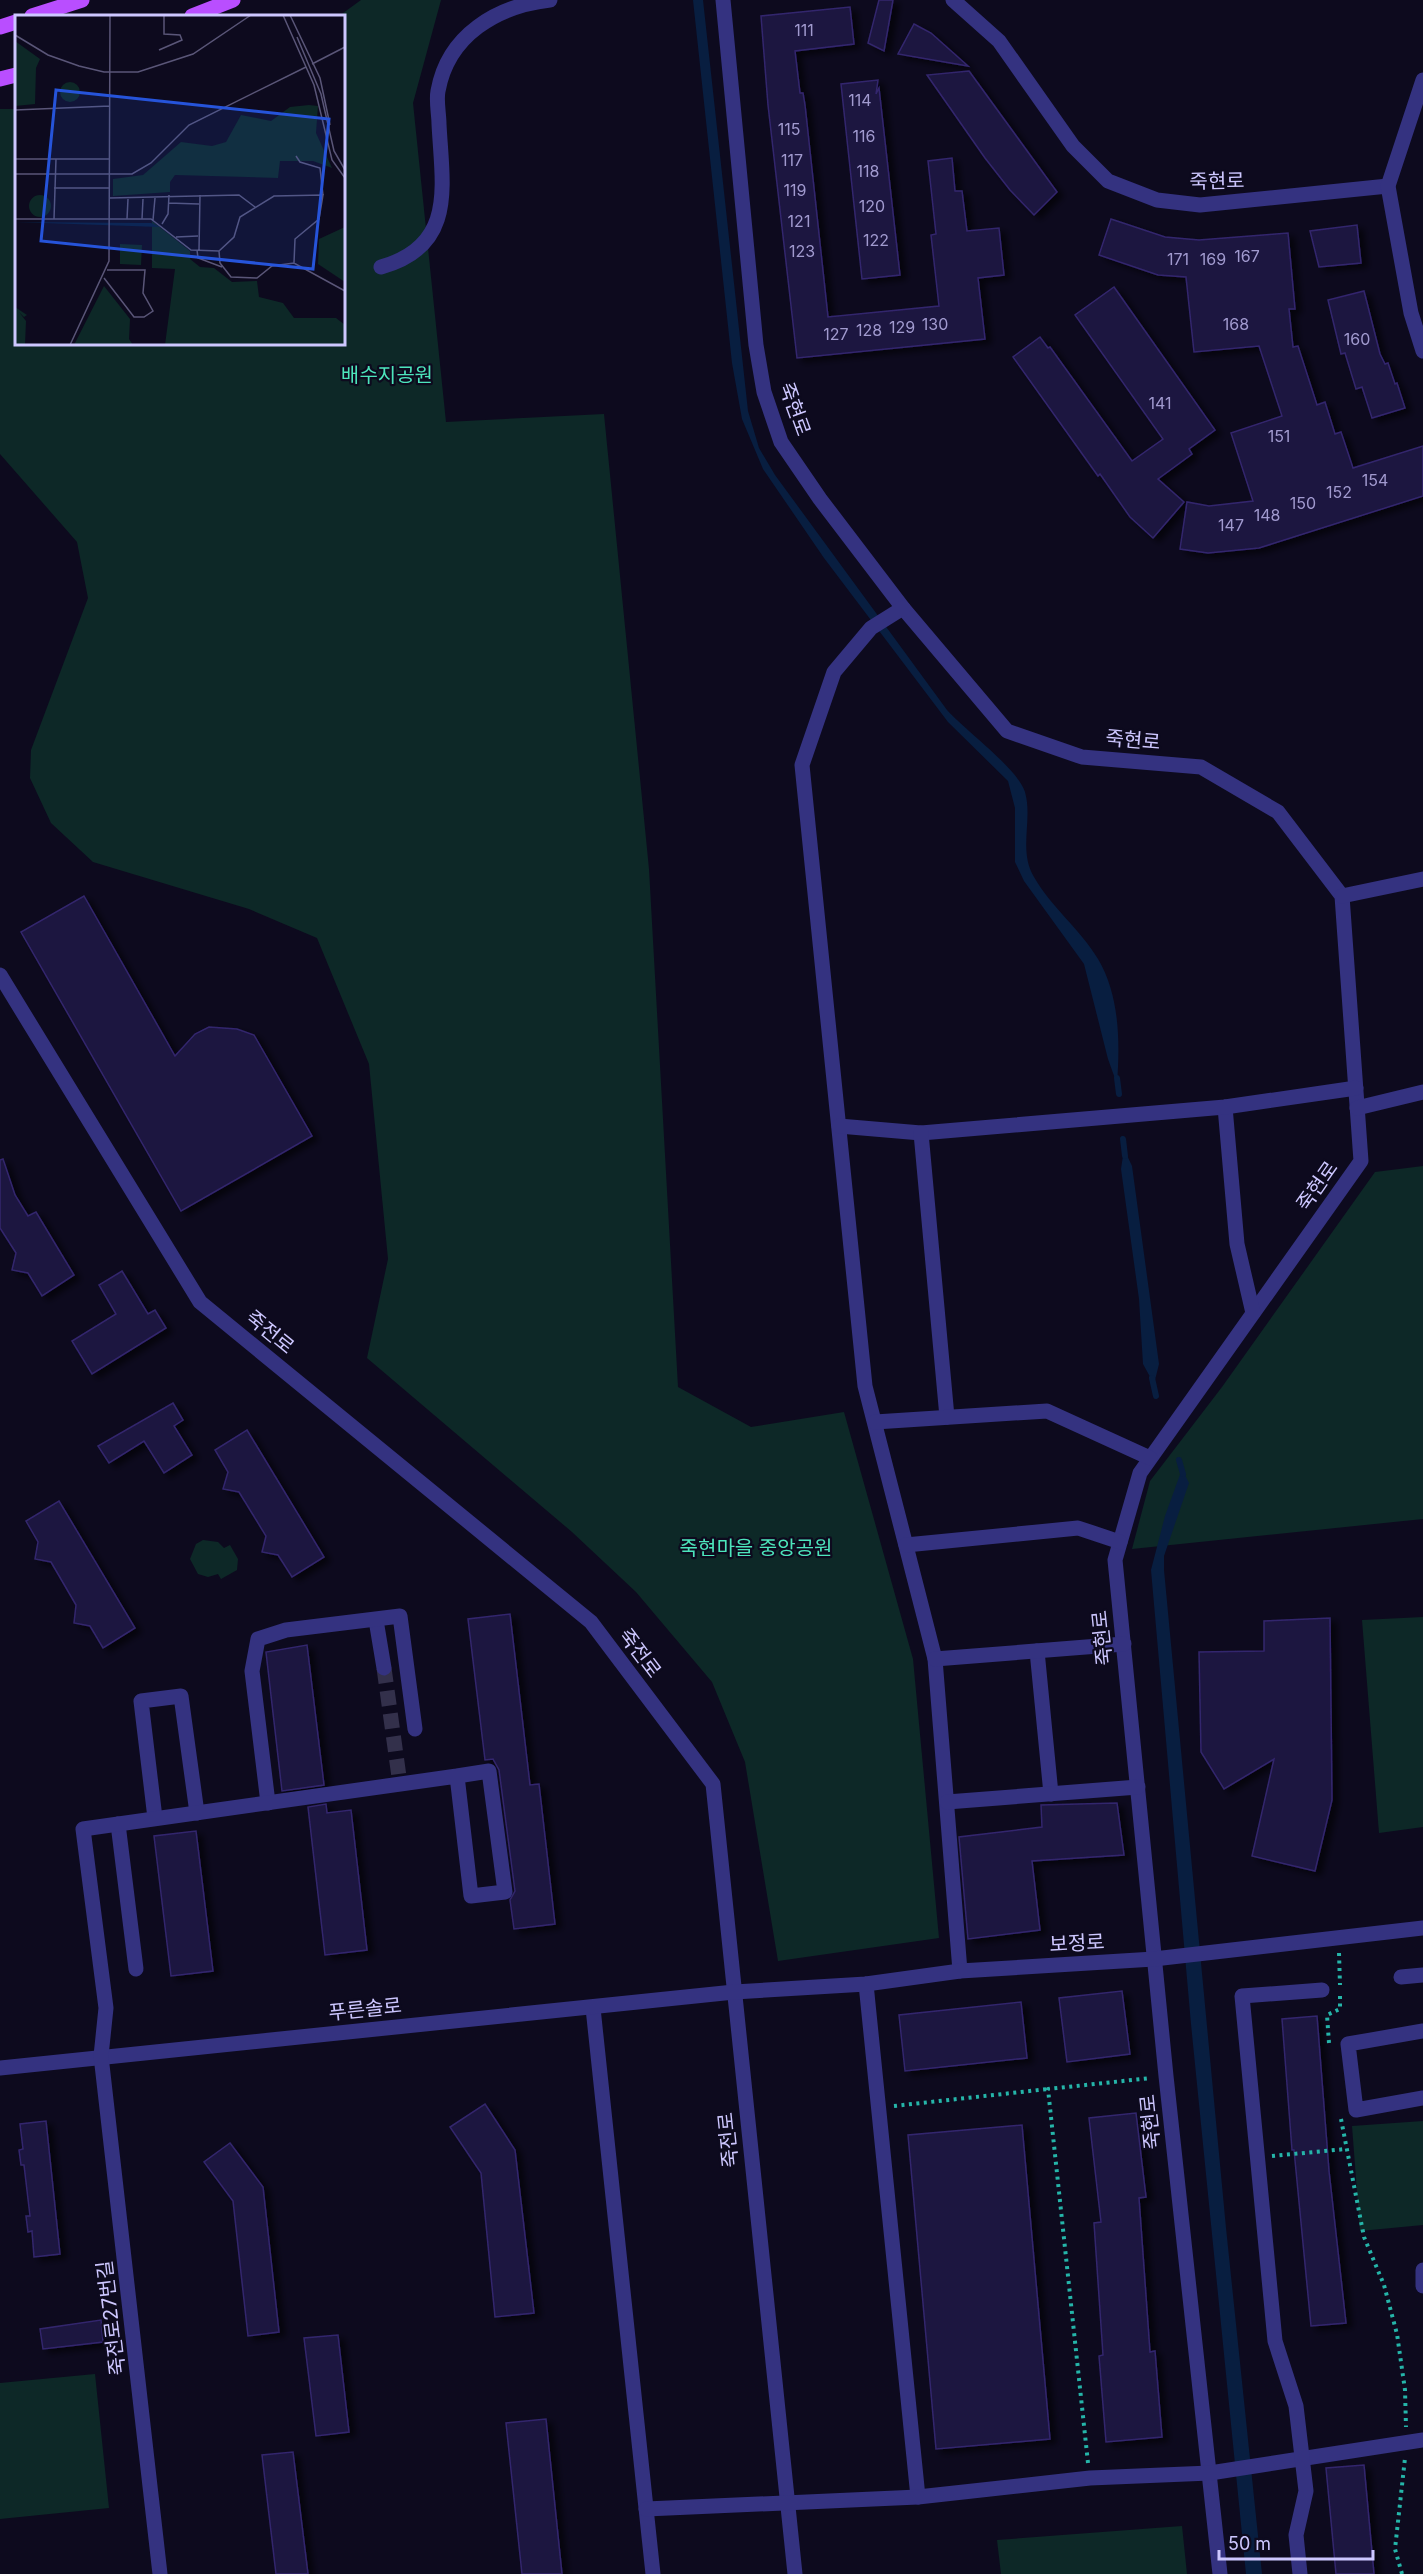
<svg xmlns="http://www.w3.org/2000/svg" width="1423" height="2574" viewBox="0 0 1423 2574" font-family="Inter,'Noto Sans KR',sans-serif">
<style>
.green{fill:#0d2827}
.water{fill:#081e40}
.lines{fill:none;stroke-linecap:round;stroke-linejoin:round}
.stream{stroke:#081e40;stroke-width:6}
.building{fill:#1d1540;stroke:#33266d;stroke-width:1.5;filter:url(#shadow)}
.minor-tunnel{stroke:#33304b;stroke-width:15;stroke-dasharray:15 8;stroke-linecap:butt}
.path{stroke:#25b5a9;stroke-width:4;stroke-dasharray:3 4.5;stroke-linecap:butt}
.minor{stroke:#343280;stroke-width:15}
.major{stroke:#b94eff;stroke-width:15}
.labels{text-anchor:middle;stroke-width:4.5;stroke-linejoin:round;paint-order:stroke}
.number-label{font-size:16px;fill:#a19acf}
.street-label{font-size:20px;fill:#cdc7ff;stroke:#0d0a1e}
.park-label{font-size:20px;fill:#4de5bc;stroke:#0d0a1e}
.inset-road{fill:none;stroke:#5a5678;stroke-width:1.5}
.view{fill:#2654da;fill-opacity:0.15;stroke:#2654da;stroke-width:3}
.inset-edge{fill:none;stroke:#cdc7ff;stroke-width:3}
</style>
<defs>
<filter id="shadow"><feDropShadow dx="6" dy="4" stdDeviation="3" flood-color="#0009"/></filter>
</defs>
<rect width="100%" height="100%" fill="#0d0a1e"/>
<g class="green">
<polygon points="361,0 441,0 413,103 446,422 604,414 649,869 678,1387 751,1427 844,1412 913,1659 939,1938 778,1961 745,1762 712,1682 636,1592 572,1532 367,1358 388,1259 369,1064 317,938 249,909 93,862 51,823 30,778 31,750 88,598 77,542 0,454 0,109 16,109 16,344 344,344 344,16 339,16"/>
<polygon points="1423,1166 1423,1519 1132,1549 1150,1481 1222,1387 1375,1172"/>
<polygon points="203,1540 218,1542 224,1548 230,1545 238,1559 237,1570 221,1579 218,1574 208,1577 198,1574 190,1559 196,1544"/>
<polygon points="1423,1617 1423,1827 1379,1833 1362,1620"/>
<polygon points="1423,2121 1423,2225 1360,2231 1352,2126"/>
<polygon points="95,2374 109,2508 0,2519 0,2383"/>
<polygon points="1182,2526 1187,2574 1001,2574 997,2540"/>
</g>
<g class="water">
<path d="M693,0H703L748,411L759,448L775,475L947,710C966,731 1018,769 1025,792C1033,820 1018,850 1034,877C1051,907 1081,930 1098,959C1120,996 1120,1043 1117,1084L1108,1059L1084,964L1024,881L1015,862V808L1008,781L948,722L824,558L763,469L742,419L732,363Z"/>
<polygon points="1124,1149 1132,1166 1159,1364 1154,1384 1143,1364 1139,1299 1121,1169"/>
<polygon points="1182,1469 1189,1483 1164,1556 1164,1570 1226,2228 1262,2574 1246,2574 1191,2024 1151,1570 1165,1516"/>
</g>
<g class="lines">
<g class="stream">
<polyline points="1117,1078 1119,1094"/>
<polyline points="1123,1139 1125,1156"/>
<polyline points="1152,1378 1156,1396"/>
<polyline points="1179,1460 1183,1474"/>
</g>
</g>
<g class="building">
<polygon points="879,0 893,0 884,51 868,43"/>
<polygon points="850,7 854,44 795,51 800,93 803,93 805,105 828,317 939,306 931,235 936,234 928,161 952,158 955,191 962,191 967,231 999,228 1004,275 978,278 985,339 797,358 768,105 761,16"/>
<polygon points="914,24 931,33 968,66 898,54"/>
<polygon points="969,71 1057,192 1034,215 1010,190 985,158 927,75"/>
<polygon points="878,80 876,94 879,88 900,275 862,279 841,84"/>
<polygon points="1111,219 1165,237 1199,240 1288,233 1295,309 1289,309 1293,347 1298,346 1317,405 1325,402 1335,434 1341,432 1353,468 1423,446 1423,496 1259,548 1208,553 1180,549 1187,502 1209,506 1253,501 1231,433 1282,416 1259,346 1194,352 1186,277 1158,275 1099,255"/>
<polygon points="1357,225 1361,263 1319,267 1310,231"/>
<polygon points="1114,287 1215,430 1189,449 1192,454 1158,479 1184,502 1153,538 1130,517 1100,474 1098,476 1013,357 1040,337 1048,348 1050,347 1132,461 1163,439 1075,315"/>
<polygon points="1364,291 1380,354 1385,364 1388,363 1395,384 1397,383 1405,408 1372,418 1362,387 1356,389 1345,353 1341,354 1328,300"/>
<polygon points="84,896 175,1056 195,1034 209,1027 237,1029 254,1035 312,1136 181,1211 21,932"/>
<polygon points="3,1159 15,1195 28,1216 36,1212 74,1275 42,1296 28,1273 12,1270 16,1253 0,1228 0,1160"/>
<polygon points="122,1271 148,1314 155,1310 166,1328 92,1374 72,1341 116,1314 99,1285"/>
<polygon points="173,1403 183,1420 174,1426 192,1455 164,1473 144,1441 109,1463 98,1446"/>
<polygon points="247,1430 324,1557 292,1577 278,1555 262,1552 266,1536 239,1492 223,1489 228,1472 215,1450"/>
<polygon points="59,1501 135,1628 103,1648 90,1626 74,1623 76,1605 51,1562 35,1559 38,1542 26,1521"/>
<polygon points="510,1614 530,1785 539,1784 555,1924 514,1929 510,1900 515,1891 499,1770 493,1759 485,1760 468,1619"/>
<polygon points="1330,1618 1332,1800 1315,1871 1252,1856 1274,1759 1224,1789 1201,1752 1199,1652 1264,1651 1264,1621"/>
<polygon points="307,1645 324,1785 282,1791 266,1652"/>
<polygon points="1117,1803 1124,1855 1032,1861 1040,1930 968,1939 959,1837 1042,1827 1041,1805"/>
<polygon points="326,1804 327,1813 351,1810 367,1950 325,1955 308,1807"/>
<polygon points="196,1831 213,1971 171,1976 154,1836"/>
<polygon points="1122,1991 1130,2054 1067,2062 1059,1998"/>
<polygon points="1021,2002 1027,2058 905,2071 899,2015"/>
<polygon points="1317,2016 1329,2171 1346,2323 1311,2326 1294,2150 1292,2150 1282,2019"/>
<polygon points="485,2104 515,2150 534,2313 495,2317 481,2173 450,2127"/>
<polygon points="1136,2113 1146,2197 1139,2198 1150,2352 1155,2351 1162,2437 1106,2442 1099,2356 1103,2355 1094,2223 1101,2222 1089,2118"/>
<polygon points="46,2121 60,2254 34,2257 32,2231 28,2232 26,2216 30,2216 24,2165 21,2165 19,2150 23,2149 20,2124"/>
<polygon points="1022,2125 1050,2439 936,2449 908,2135"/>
<polygon points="230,2143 263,2187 279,2332 248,2336 233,2201 204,2162"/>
<polygon points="101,2320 103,2342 43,2349 40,2329"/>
<polygon points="338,2335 349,2432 316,2436 304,2338"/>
<polygon points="546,2419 562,2574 522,2574 506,2423"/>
<polygon points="293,2452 308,2574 276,2574 262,2455"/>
<polygon points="1364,2465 1374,2574 1336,2574 1326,2468"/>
</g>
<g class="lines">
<polyline class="minor-tunnel" points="384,1668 400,1784"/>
<g class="path">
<polyline points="1339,1953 1340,1985"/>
<polyline points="1329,2043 1327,2015 1340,2009 1340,1992"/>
<polyline points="894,2106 1048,2089"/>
<polyline points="1341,2119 1364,2237 1384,2285 1397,2334 1405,2390 1406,2427"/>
<polyline points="1272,2156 1346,2149"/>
<polyline points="1088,2463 1048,2089 1151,2078"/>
<polyline points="1402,2574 1395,2549 1405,2458"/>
</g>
<g class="minor">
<polyline points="723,0 756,345 764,392 781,442 820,499 903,608 1007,731 1082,757 1201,767 1278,812 1342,896 1361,1161 1140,1473 1115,1560 1166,2076 1220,2574"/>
<polyline points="953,0 999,41 1073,146 1108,181 1157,200 1200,205 1388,186"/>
<polyline points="1423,80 1388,186 1411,313 1423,351"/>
<path d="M381,267C457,246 442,185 439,124C439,114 436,101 438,91C448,35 497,6 550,0"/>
<polyline points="903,608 871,628 834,672 802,765 865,1386 935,1659 960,1971"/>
<polyline points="1342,896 1423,879"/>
<polyline points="0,975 200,1302 591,1622 713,1784 795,2574"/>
<polyline points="1225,1107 1237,1244 1253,1313"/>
<polyline points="1357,1108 1423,1092"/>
<polyline points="839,1126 921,1133 1225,1107 1356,1088"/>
<polyline points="921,1133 947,1417"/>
<polyline points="875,1422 1047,1411 1150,1458"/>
<polyline points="906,1545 1078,1528 1120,1542"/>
<polyline points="376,1620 384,1668"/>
<polyline points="1037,1651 1051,1794"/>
<polyline points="935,1659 1124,1644"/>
<polyline points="947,1802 1138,1787"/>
<polyline points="268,1803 252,1671 258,1639 286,1630 400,1616 415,1729"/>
<polyline points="155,1818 141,1701 181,1696 197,1813"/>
<polyline points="118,1824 136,1969"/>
<polyline points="1401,1977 1423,1975"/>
<polyline points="866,1984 918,2497"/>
<polyline points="593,2008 653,2574"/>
<polyline points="1423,2031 1348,2044 1356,2110 1423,2098"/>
<polyline points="0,2068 734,1992 866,1984 960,1971 1154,1959 1423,1928"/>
<polyline points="1423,2270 1423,2286"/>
<polyline points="646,2509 918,2497 1090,2478 1210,2473 1423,2440"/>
<polyline points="160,2574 101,2056 106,2008 83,1829 457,1776 471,1896 505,1892 489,1771 457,1776"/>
<polyline points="1300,2574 1296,2535 1306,2491 1296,2406 1275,2341 1242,1996 1322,1990"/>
</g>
<g class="major">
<polyline points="32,16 82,0"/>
<polyline points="192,16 233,0"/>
<polyline points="0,27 16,22"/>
<polyline points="0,79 16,75"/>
</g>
</g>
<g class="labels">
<g class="number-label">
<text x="804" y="36">111</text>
<text x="860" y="106">114</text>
<text x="789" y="135">115</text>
<text x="864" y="142">116</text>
<text x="792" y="166">117</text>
<text x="868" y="177">118</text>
<text x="795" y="196">119</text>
<text x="872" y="212">120</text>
<text x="799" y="227">121</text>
<text x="876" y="246">122</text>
<text x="802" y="257">123</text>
<text x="1247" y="262">167</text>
<text x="1178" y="265">171</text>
<text x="1213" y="265">169</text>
<text x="935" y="330">130</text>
<text x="1236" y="330">168</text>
<text x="902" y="333">129</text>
<text x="869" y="336">128</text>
<text x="836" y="340">127</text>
<text x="1357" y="345">160</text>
<text x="1160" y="409">141</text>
<text x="1279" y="442">151</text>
<text x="1375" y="486">154</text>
<text x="1339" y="498">152</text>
<text x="1303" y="509">150</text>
<text x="1267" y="521">148</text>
<text x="1231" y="531">147</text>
</g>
<g class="street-label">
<text transform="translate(1217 181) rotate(-1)" y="7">죽현로</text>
<text transform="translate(795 409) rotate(70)" y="7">죽현로</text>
<text transform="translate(1133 740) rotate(5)" y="7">죽현로</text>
<text transform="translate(1317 1186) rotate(-55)" y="7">죽현로</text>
<text transform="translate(270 1332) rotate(39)" y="7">죽전로</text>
<text transform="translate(1102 1638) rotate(-96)" y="7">죽현로</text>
<text transform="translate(640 1653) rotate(53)" y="7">죽전로</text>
<text transform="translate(1077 1943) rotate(-3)" y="7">보정로</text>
<text transform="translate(365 2009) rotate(-6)" y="7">푸른솔로</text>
<text transform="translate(1150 2122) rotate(-96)" y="7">죽현로</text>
<text transform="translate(728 2140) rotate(-96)" y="7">죽전로</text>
<text transform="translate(111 2318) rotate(-97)" y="7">죽전로27번길</text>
</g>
<g class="park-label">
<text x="387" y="382">배수지공원</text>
<text x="756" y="1555">죽현마을 중앙공원</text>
</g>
</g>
<g transform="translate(15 15)">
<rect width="330" height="330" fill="#0d0a1e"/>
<path d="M0,26L25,44L21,53L20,89L0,91ZM45 77a10 10 0 1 1 20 0a10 10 0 1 1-20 0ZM294,90L303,91L301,118L317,153L298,146H265L263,163L160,160L155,167V177L98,181V164L128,160L166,127L197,131L211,127L226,100L256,106L275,92ZM14 191a11 11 0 1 1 22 0a11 11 0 1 1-22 0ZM137,206L175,236V244L185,252L199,253L217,267L242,266L244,282L268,288L279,303H321L330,310V330H150L160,254L137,253ZM330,212V267L303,249L304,224ZM105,229L127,230L126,250L105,249ZM89,271L115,304L114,324L118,330H59ZM0,292L12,300L9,302L4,297L11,306L10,330H0Z" fill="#0d2827"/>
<path d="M0,207L126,208H136L145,212Z" fill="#081e40"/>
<path class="inset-road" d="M268,0L299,70L317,145L330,163M275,0L305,63L315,110M0,20L33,40L64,51L89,57H123L178,39L236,0M282,22L306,79L319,136L330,155M144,35L167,25L165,20L149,19V0M297,49L330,32M0,95L95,91M281,141L285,147L305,153L308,180M0,144H94M0,159H117L136,148L174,110L291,52M39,173H94M95,183L224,180L240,192M153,188L184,189M0,204H136L176,235L204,236L219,222L225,202L259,181L308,180L304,204L280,224L279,248M39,204L41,144M112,204L113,184M127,204L128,184M138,205L140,183M147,209L153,199L154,180M161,222L183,221M182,235L183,243L207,252M184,235L185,180M204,236L205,248L216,262L242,263L257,251L279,248L330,276M89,263L119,302H129L138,296L128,278L130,255H92M55,330L94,246L95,0"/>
<path class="view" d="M41,75L314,104L298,254L26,226Z"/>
<rect width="330" height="330" class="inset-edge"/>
</g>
<path d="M1219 2550v9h154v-9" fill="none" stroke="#cdc7ff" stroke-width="3"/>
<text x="1228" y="2550" font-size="18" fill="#cdc7ff" stroke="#0d0a1e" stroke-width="4.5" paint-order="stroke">50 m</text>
</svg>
